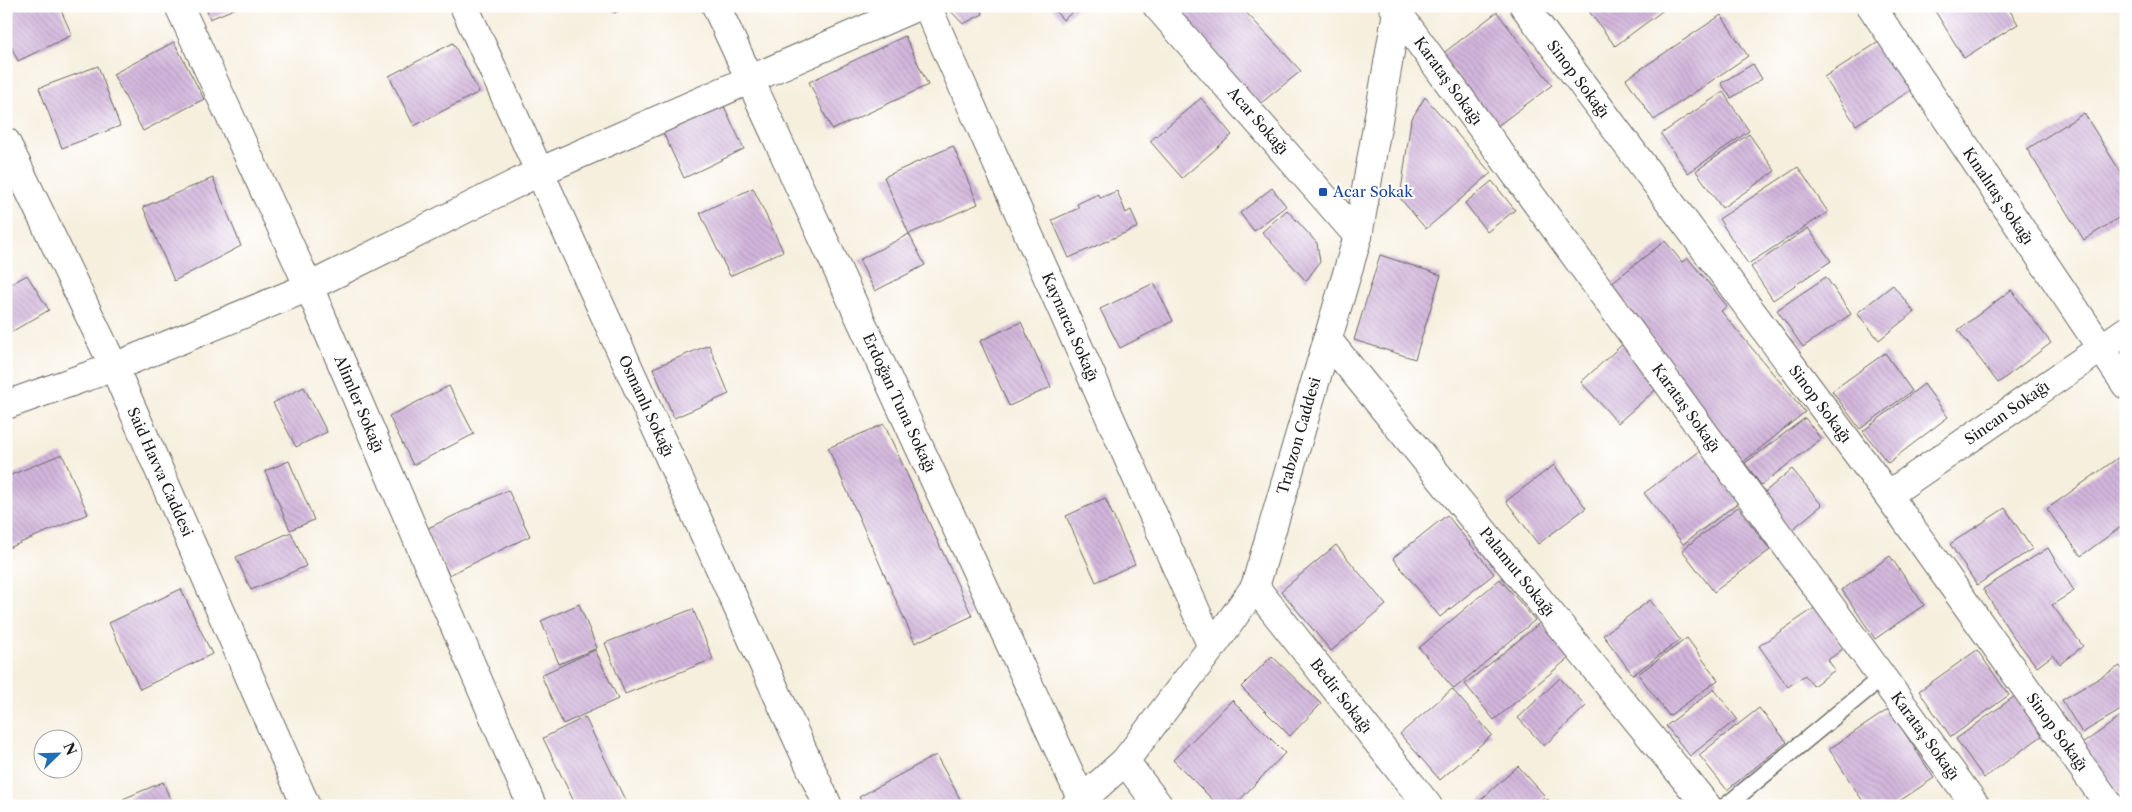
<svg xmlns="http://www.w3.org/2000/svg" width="2132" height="812" viewBox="0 0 2132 812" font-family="'Libre Caslon Text',serif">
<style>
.building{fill:url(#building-back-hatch)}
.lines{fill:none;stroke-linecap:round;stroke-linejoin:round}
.service-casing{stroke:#686660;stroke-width:19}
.minor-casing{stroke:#686660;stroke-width:30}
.secondary-casing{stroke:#686660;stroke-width:30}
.service{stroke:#fff;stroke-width:16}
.minor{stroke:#fff;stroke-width:28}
.secondary{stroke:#fff;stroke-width:28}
.transit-dot{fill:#1a4fb4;stroke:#fff;stroke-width:2}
.labels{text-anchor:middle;stroke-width:4;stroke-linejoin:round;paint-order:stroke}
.street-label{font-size:15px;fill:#1c1c1c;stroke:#fff}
.transit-label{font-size:15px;fill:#164399;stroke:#fff;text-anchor:start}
</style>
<defs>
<pattern id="building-back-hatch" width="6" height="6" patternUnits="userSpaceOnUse" patternTransform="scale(1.25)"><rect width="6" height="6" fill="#d2b6dc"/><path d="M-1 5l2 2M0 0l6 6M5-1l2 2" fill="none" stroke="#b49cbc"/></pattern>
</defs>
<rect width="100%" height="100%" fill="#fff"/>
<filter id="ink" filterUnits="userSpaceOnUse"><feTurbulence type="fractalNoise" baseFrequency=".02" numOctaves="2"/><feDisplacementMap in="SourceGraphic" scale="10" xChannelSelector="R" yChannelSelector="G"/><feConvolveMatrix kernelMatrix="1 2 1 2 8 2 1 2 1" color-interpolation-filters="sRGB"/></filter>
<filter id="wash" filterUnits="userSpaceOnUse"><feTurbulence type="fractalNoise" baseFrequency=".0096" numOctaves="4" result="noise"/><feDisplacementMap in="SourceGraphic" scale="20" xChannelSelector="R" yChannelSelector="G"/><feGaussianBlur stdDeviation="1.12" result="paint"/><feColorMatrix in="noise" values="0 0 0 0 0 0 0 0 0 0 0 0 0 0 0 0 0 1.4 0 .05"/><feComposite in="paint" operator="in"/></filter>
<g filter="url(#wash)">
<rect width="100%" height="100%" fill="#f6efde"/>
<g id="blocks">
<g class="building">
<polygon points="6,6 59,6 72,35 18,61 6,36"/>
<polygon points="205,6 241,6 210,19"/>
<polygon points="612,6 629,6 614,13"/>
<polygon points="946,6 980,6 983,14 963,24"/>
<polygon points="1051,6 1080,6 1063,20"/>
<polygon points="1182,6 1240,6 1301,71 1256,107 1174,14"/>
<polygon points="1593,6 1669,6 1615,46 1588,10"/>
<polygon points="1932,6 2007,6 2018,24 1964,58"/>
<polygon points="1497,12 1552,85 1496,127 1441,55"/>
<polygon points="1721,15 1748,56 1654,120 1626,79"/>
<polygon points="905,36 928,85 832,130 809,82"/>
<polygon points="1885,38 1916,87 1856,125 1824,77"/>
<polygon points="174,42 204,99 143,131 113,74"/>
<polygon points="453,43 479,92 414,126 389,76"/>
<polygon points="1753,64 1762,79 1731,98 1721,83"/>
<polygon points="98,66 120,126 62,148 39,88"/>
<polygon points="1723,92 1749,131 1688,173 1661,134"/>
<polygon points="1425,97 1491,173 1426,229 1400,198 1411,120"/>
<polygon points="1201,98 1232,135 1182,178 1150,141"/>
<polygon points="721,100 744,149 684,178 660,126"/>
<polygon points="2084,113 2126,181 2126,213 2084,240 2027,149"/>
<polygon points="1749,134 1775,171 1722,208 1696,171"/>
<polygon points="953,146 978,204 909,234 884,177"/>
<polygon points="1798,167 1828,212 1748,264 1719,219"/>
<polygon points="213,178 241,246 174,281 143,207"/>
<polygon points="1492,181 1515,210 1487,232 1465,203"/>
<polygon points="753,188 783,251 730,276 700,213"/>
<polygon points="1272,188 1286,206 1254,231 1240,213"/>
<polygon points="1117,191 1126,213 1131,210 1138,227 1069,258 1052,220 1079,208 1077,204 1098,194 1100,198"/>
<polygon points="1287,210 1317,243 1320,262 1306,281 1262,232"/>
<polygon points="1808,228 1831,261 1773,300 1751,267"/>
<polygon points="909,234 925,265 875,291 859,260"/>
<polygon points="1665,241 1682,262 1688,258 1727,306 1721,311 1805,412 1742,463 1722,439 1665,355 1610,284"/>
<polygon points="1380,255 1441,275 1415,359 1354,340"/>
<polygon points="27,275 49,310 6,335 6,287"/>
<polygon points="1826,277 1851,314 1803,347 1777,310"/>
<polygon points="1154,283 1173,321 1120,348 1100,309"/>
<polygon points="1893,285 1914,312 1879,340 1857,313"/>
<polygon points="2011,290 2051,343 1998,383 1958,330"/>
<polygon points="1021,322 1051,387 1009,406 980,341"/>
<polygon points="1625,342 1662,384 1618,423 1581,382"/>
<polygon points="709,345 729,394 674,418 653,368"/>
<polygon points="1885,353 1912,391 1860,429 1832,391"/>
<polygon points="1924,384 1948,417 1888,463 1863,431"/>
<polygon points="449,386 474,434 413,465 389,416"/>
<polygon points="304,387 327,432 296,447 273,403"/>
<polygon points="1805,418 1821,439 1761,485 1745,463"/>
<polygon points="884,424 972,616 915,643 828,448"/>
<polygon points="1700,451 1739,502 1683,544 1644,493"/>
<polygon points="2126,452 2126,523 2081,556 2047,509"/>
<polygon points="62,454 88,514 6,549 6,477"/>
<polygon points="289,461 314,520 290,530 265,471"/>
<polygon points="1554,465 1586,508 1538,544 1506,501"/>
<polygon points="1792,469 1822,505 1789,532 1760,496"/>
<polygon points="508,490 530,536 449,575 426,529"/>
<polygon points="1105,498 1135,564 1096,582 1066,516"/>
<polygon points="1738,507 1770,550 1714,592 1682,550"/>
<polygon points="2005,508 2032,549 1977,585 1950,544"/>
<polygon points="1447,515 1494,574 1440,617 1393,558"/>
<polygon points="291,532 306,566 251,590 236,557"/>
<polygon points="1336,545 1386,605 1331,651 1281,591"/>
<polygon points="2048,548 2074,591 2052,605 2083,646 2060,664 2053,655 2037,667 2010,632 1983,589"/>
<polygon points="1890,556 1924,605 1875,639 1842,590"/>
<polygon points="1500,579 1535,620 1454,689 1419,648"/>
<polygon points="181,589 212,654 140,689 109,623"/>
<polygon points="1650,600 1680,640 1633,675 1603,635"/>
<polygon points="579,604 597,648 559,664 541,621"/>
<polygon points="1816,607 1844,648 1828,660 1835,670 1813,686 1805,675 1788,687 1759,646"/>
<polygon points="693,609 713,659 625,694 605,643"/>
<polygon points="1541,622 1570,657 1494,720 1465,684"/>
<polygon points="1687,638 1718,680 1669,716 1638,674"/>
<polygon points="595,650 618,699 563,724 541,675"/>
<polygon points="1977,650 2009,695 1951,737 1919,691"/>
<polygon points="1272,656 1321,704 1290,736 1241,687"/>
<polygon points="2120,666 2126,676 2126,707 2082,733 2062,700"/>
<polygon points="1560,678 1586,706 1544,746 1518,718"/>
<polygon points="1452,689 1492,735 1440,780 1400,734"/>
<polygon points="1714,689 1737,719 1690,756 1666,726"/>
<polygon points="2015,696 2043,735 1984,778 1956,739"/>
<polygon points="1232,700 1285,753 1234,806 1219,806 1173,760"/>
<polygon points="1759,708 1787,742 1727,790 1699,755"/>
<polygon points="1889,709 1934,778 1892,806 1866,806 1829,749"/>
<polygon points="2126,713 2126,804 2082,744"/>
<polygon points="585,717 607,763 628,806 576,806 565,783 543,738"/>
<polygon points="936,755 964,806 864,806 859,797"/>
<polygon points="1518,766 1545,796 1534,806 1474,806"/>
<polygon points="163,782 173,806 125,806 123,799"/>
<polygon points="1548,799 1553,806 1539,806"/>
</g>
</g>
</g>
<g filter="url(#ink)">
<use href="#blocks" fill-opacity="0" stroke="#686660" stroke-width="1"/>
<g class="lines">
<defs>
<polyline id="service" points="1726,806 1882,677"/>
<g id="minor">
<polyline points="179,6 309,287 532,806"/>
<polyline points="464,6 828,806"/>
<polyline points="716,6 1082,800"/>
<polyline points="927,6 1212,647"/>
<polyline points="1157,6 1358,236"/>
<polyline points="1393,6 1976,806"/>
<polyline points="1524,6 1888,495 2110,806"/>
<polyline points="1871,6 2126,385"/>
<polyline points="6,142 114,367 306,806"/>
<polyline points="1327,339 1707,806"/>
<polyline points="6,405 114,367 309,287 539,172 918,6"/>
<polyline points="1888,495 2126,331"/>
<polyline points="1255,587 1428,806"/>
<polyline points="1125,761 1159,806"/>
</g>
<polyline id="secondary" points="1075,806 1125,761 1212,647 1255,587 1358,236 1398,6"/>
</defs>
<use href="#service" class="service-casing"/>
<use href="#minor" class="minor-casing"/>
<use href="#secondary" class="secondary-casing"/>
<use href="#service" class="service"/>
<use href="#minor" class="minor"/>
<use href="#secondary" class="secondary"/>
</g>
</g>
<rect class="transit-dot" x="1318" y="187" width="10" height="10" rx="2.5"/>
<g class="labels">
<g class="street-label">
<text transform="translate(1578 79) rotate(53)" y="5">Sinop Sokağı</text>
<text transform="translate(1448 81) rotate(54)" y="5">Karataş Sokağı</text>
<text transform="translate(1258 121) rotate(49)" y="5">Acar Sokağı</text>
<text transform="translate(1998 196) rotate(56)" y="5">Kınalıtaş Sokağı</text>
<text transform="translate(1070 327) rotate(66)" y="5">Kaynarca Sokağı</text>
<text transform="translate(899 403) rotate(65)" y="5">Erdoğan Tuna Sokağı</text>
<text transform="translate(359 404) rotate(67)" y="5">Alimler Sokağı</text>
<text transform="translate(1820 404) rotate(53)" y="5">Sinop Sokağı</text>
<text transform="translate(646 406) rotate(65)" y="5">Osmanlı Sokağı</text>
<text transform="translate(1686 408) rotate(54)" y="5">Karataş Sokağı</text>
<text transform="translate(2007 413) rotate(-35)" y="5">Sincan Sokağı</text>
<text transform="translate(1299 436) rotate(-74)" y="5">Trabzon Caddesi</text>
<text transform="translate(160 472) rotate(66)" y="5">Said Havva Caddesi</text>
<text transform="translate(1517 572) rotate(51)" y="5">Palamut Sokağı</text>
<text transform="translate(1341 696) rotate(52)" y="5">Bedir Sokağı</text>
<text transform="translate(2057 732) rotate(54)" y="5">Sinop Sokağı</text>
<text transform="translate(1925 736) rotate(54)" y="5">Karataş Sokağı</text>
</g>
<g class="transit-label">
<text x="1333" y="197">Acar Sokak</text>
</g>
</g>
<rect width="2132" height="812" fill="none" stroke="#fff" stroke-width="25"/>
<g transform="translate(58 754) rotate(67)"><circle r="24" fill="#ffffff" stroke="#a4a4a4"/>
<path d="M0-4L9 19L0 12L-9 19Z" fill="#1f6fb2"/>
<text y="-8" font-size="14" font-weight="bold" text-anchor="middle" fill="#1c1c1c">N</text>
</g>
</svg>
